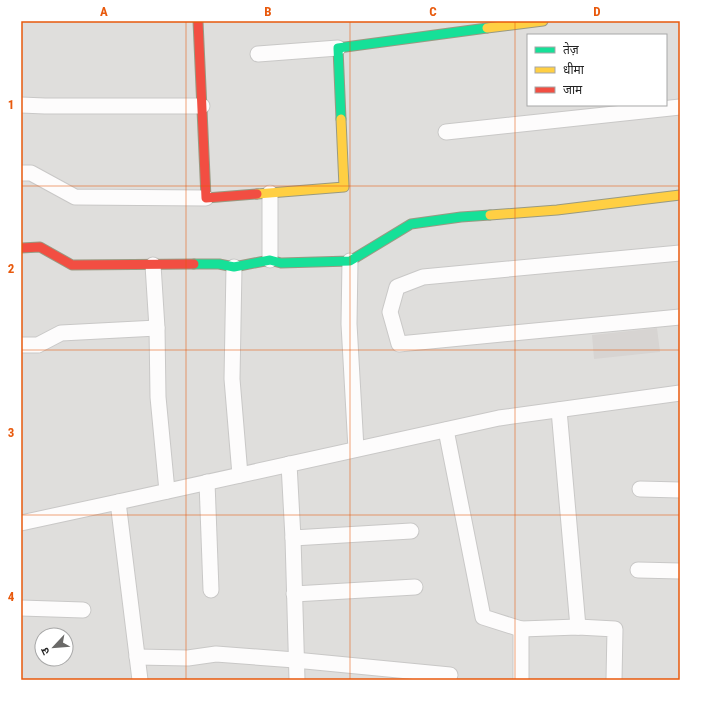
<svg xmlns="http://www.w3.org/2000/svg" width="701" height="701" viewBox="0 0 701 701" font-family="'Roboto Condensed','Noto Sans Devanagari',sans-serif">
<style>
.residential{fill:#dfdedc;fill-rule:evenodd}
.building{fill:#d7d4d2}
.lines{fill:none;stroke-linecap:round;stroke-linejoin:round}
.street-casing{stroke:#c9c8c7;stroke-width:17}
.fast-casing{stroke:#999a82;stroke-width:11}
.slow-casing{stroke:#999a82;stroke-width:11}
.jam-casing{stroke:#999a82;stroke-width:11}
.street{stroke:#fdfcfc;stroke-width:15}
.fast{stroke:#16e098;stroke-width:9}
.slow{stroke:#ffcf43;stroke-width:9}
.jam{stroke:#f24e42;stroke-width:9}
.grid{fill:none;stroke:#e8590c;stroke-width:1;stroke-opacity:0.55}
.neatline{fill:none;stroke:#e8590c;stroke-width:1.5}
.grid-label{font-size:13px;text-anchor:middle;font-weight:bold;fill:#e8590c}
</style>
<rect width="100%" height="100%" fill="#f0eeeb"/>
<path class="residential" d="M21,21H680V680H21ZM528,35H666V105H528ZM42,635H66V659H42Z"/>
<polygon class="building" points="657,328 660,352 594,359 592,335"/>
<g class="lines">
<defs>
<g id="street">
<polyline points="258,54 338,48"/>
<polyline points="21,105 45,106 202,106"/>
<polyline points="446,132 680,107"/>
<polyline points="21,173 31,173 75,197 206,198"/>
<polyline points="680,253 423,277 397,287 390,312 399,344 680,317"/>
<polyline points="270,260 270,193"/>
<polyline points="350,261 349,324 356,449"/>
<polyline points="153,265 157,328 158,397 167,491"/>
<polyline points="234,267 232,379 240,475"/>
<polyline points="21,345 38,345 61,333 157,328"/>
<polyline points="559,410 578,627"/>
<polyline points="446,430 483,617 521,629"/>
<polyline points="289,464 293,538 297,680"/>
<polyline points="207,482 211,590"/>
<polyline points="640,489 680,490"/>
<polyline points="118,502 499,418 680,393"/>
<polyline points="21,523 118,502 140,680"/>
<polyline points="293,538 411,531"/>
<polyline points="638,570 680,571"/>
<polyline points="294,594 415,587"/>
<polyline points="21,608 83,610"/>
<polyline points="137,657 188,658 216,654 295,660 450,675"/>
<polyline points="521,680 521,629 578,627 615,629 614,680"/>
</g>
<g id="fast">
<polyline points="341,119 338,48 487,28"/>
<polyline points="194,264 219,264 234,267 270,260 281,263 350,261 411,224 461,217 490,215"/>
</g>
<g id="slow">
<polyline points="487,28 543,21"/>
<polyline points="257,194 344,187 341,119"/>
<polyline points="490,215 557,210 680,195"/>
</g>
<g id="jam">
<polyline points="198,21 206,198 257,194"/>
<polyline points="21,248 40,247 72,265 194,264"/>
</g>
</defs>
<use href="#street" class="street-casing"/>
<use href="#fast" class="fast-casing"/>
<use href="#slow" class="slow-casing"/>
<use href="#jam" class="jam-casing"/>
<use href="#street" class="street"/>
<use href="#fast" class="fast"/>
<use href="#slow" class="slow"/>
<use href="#jam" class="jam"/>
</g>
<path class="grid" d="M186,21V680M350,21V680M515,21V680M21,186H680M21,350H680M21,515H680"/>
<rect width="701" height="701" fill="none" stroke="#ffffff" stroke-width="44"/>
<rect x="527" y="34" width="140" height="72" fill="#ffffff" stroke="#a7a7a7"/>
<rect x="535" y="47" width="20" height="6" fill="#16e098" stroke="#a7a7a7"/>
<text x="563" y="54" font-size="12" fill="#222222">तेज़</text>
<rect x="535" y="67" width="20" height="6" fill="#ffcf43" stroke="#a7a7a7"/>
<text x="563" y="74" font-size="12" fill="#222222">धीमा</text>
<rect x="535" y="87" width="20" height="6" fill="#f24e42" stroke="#a7a7a7"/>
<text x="563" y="94" font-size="12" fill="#222222">जाम</text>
<g transform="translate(54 647) rotate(244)"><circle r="19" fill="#ffffff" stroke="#a7a7a7"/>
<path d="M0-3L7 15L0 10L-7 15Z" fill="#6a6968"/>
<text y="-6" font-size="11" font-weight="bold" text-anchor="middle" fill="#222222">उ</text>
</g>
<rect x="22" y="22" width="657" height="657" class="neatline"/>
<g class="grid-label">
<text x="104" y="16">A</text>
<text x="268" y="16">B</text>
<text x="433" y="16">C</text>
<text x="597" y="16">D</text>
<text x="11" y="109">1</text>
<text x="11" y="273">2</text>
<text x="11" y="437">3</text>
<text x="11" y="601">4</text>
</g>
</svg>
